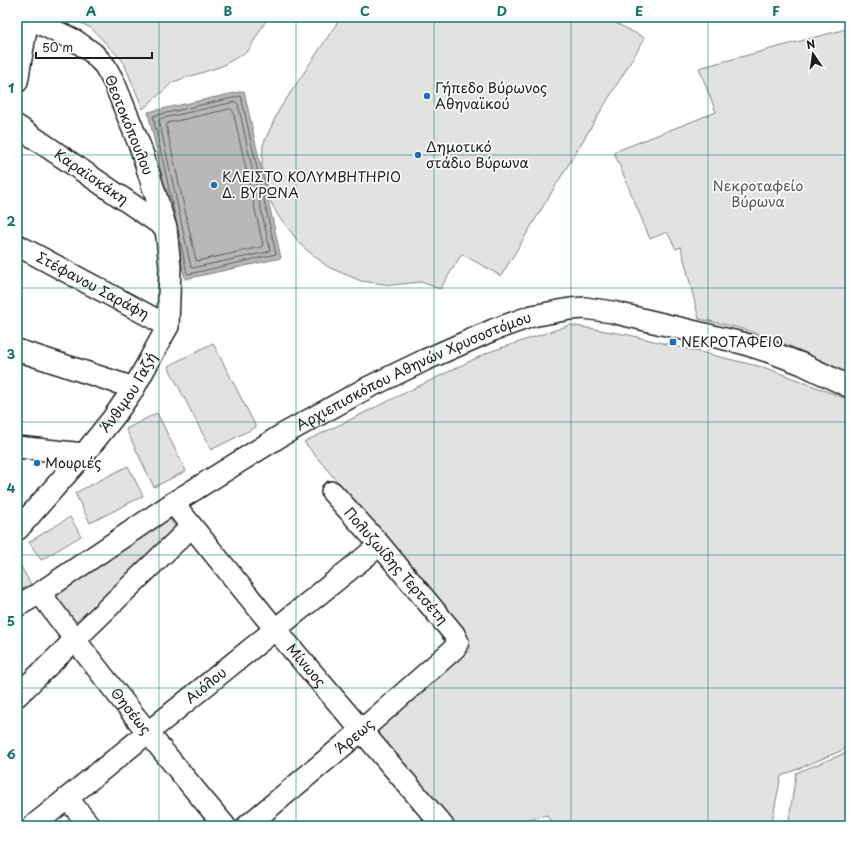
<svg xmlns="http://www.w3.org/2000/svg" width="867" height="843" viewBox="0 0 867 843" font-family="'Playpen Sans',sans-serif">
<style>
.green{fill:#e2e2e2;stroke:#7f7f7f}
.water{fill:#b8b8b8;stroke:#7a7a7a}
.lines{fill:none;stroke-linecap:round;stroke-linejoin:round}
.shore{stroke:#5a5a5a;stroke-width:1}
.minor-casing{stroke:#1c1c1c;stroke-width:24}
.minor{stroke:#fff;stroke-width:21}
.grid{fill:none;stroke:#0f766e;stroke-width:1;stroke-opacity:0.55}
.poi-dot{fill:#1f6fb2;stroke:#fff;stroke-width:1.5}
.labels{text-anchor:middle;stroke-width:3.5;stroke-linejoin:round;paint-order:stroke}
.poi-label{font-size:14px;fill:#1c1c1c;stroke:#fff;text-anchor:start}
.street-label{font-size:14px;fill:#1c1c1c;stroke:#fff}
.park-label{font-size:14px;fill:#575757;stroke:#fff}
.neatline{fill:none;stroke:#0f766e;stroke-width:1.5}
.grid-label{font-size:13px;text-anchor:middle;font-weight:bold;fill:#0f766e}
</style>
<rect width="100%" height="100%" fill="#fff"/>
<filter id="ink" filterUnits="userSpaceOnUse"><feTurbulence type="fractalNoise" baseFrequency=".025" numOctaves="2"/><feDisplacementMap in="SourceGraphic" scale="8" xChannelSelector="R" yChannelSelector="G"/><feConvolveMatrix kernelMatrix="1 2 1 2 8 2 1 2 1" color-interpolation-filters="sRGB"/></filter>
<g filter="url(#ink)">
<g class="green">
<polygon points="68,17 268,17 248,51 222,66 173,82 143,109 123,61 91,28"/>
<polygon points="341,17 604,17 645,38 501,276 462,254 440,289 421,282 392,285 361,281 328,267 302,246 279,217 268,197 262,166 263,144 279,110"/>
<path d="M850,28V374C821,360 792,346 762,335C741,328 720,323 699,319L681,247L676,249L667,232L650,239L614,152L716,112L699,68Z"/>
<polygon points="570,325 629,335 766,368 850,400 850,747 781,776 771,826 553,826 547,815 515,822 506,826 453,826 376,730 470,650 469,639 304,442 489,352"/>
<polygon points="213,343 256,427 211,450 168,366"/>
<polygon points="157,413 186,471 154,487 126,429"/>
<polygon points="128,466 143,496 90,523 75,493"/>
<polygon points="70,517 81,536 41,560 29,542"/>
<polygon points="169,518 177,529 76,626 53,598"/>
<polygon points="17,559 31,585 17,590"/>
<polygon points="850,751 850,826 788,826 796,773"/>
</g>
<polygon class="water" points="244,91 281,258 185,279 148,112"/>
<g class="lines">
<g class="shore">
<polygon points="236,102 238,104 270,250 268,252 192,268 191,267 159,120 160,119"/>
<polygon points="231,109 233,111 263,245 261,247 197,261 196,260 166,125 168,123"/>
<polyline points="176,221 153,116 241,96 276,254 189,274 187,273 178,230"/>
</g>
<defs>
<g id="minor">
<polyline points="17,82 28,18"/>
<path id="s1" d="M17,126L166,228"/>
<path id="s2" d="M17,245L168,326"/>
<polyline points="17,350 134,388"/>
<polyline points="17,447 84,454"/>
<path id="s3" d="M173,503L275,629L443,826"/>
<path id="s4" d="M17,529H18L84,454L113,418L134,388L168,326L170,267L166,228L141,149L114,82L105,66L93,53L76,41L26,17"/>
<path id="s5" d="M40,593C99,673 161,750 225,826"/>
<path id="s6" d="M17,606L40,593L173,503L282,435L367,388L425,360L493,330L532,316L570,309L585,308L612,312L742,343L773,353L802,364L850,387"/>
<polyline points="17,696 191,527"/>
<polyline points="67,798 90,826"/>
<path id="s7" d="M33,826C148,732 264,638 380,545"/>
<path id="s8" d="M247,826L362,730L455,648L458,642L454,634L380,545L332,492"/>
</g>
</defs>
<use href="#minor" class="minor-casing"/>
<use href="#minor" class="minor"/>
</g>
</g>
<path class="grid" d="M159,17V826M296,17V826M434,17V826M571,17V826M708,17V826M17,155H850M17,288H850M17,422H850M17,555H850M17,688H850"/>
<g class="poi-dot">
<circle cx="427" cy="96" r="4"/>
<circle cx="418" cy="155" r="4"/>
<circle cx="214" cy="185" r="4"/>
<rect x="669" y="338" width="8" height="8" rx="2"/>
<circle cx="37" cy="463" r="4"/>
</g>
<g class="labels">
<g class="poi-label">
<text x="435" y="93">Γήπεδο Βύρωνος<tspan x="435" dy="16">Αθηναϊκού</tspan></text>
<text x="426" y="152">Δημοτικό<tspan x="426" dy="16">στάδιο Βύρωνα</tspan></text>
<text x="222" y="182">ΚΛΕΙΣΤΟ ΚΟΛΥΜΒΗΤΗΡΙΟ<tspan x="222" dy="16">Δ. ΒΥΡΩΝΑ</tspan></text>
<text x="681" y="347">ΝΕΚΡΟΤΑΦΕΙΟ</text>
<text x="45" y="468">Μουριές</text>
</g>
<g class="street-label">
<text transform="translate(129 125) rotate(68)" y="5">Θεοτοκόπουλου</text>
<text dy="5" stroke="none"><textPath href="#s1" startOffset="90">Καραϊσκάκη</textPath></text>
<text dy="5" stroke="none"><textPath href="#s2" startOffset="86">Στέφανου Σαράφη</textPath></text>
<text dy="5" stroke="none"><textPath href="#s6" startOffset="462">Αρχιεπισκόπου Αθηνών Χρυσοστόμου</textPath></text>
<text dy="5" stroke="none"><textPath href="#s4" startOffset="177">Άνθιμου Γαζή</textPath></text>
<text transform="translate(396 566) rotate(49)" y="5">Πολυζωίδης Τερτσέτη</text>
<text dy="5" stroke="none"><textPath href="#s3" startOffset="210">Μίνωος</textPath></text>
<text dy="5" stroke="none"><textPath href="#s7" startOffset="223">Αιόλου</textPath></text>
<text dy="5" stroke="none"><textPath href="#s5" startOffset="149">Θησέως</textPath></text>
<text dy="5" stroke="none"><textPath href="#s8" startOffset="140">Άρεως</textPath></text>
</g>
<g class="park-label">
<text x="758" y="191">Νεκροταφείο<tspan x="758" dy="16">Βύρωνα</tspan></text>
</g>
</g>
<rect width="867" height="843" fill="none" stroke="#fff" stroke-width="44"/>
<g transform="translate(813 54) rotate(347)" stroke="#ffffff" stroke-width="3" paint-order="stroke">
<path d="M0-3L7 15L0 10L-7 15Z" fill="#1c1c1c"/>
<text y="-6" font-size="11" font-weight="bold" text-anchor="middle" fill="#1c1c1c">N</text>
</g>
<path d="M36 52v6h116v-6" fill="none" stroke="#1c1c1c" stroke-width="2"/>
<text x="42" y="52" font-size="12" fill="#1c1c1c" stroke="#ffffff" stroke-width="3" paint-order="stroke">50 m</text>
<rect x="22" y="22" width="823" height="799" class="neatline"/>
<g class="grid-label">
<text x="91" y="16">A</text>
<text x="228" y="16">B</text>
<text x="365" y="16">C</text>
<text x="502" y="16">D</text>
<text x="639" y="16">E</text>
<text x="776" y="16">F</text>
<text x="11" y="93">1</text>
<text x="11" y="226">2</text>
<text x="11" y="359">3</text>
<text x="11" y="493">4</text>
<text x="11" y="626">5</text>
<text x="11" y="759">6</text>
</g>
</svg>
